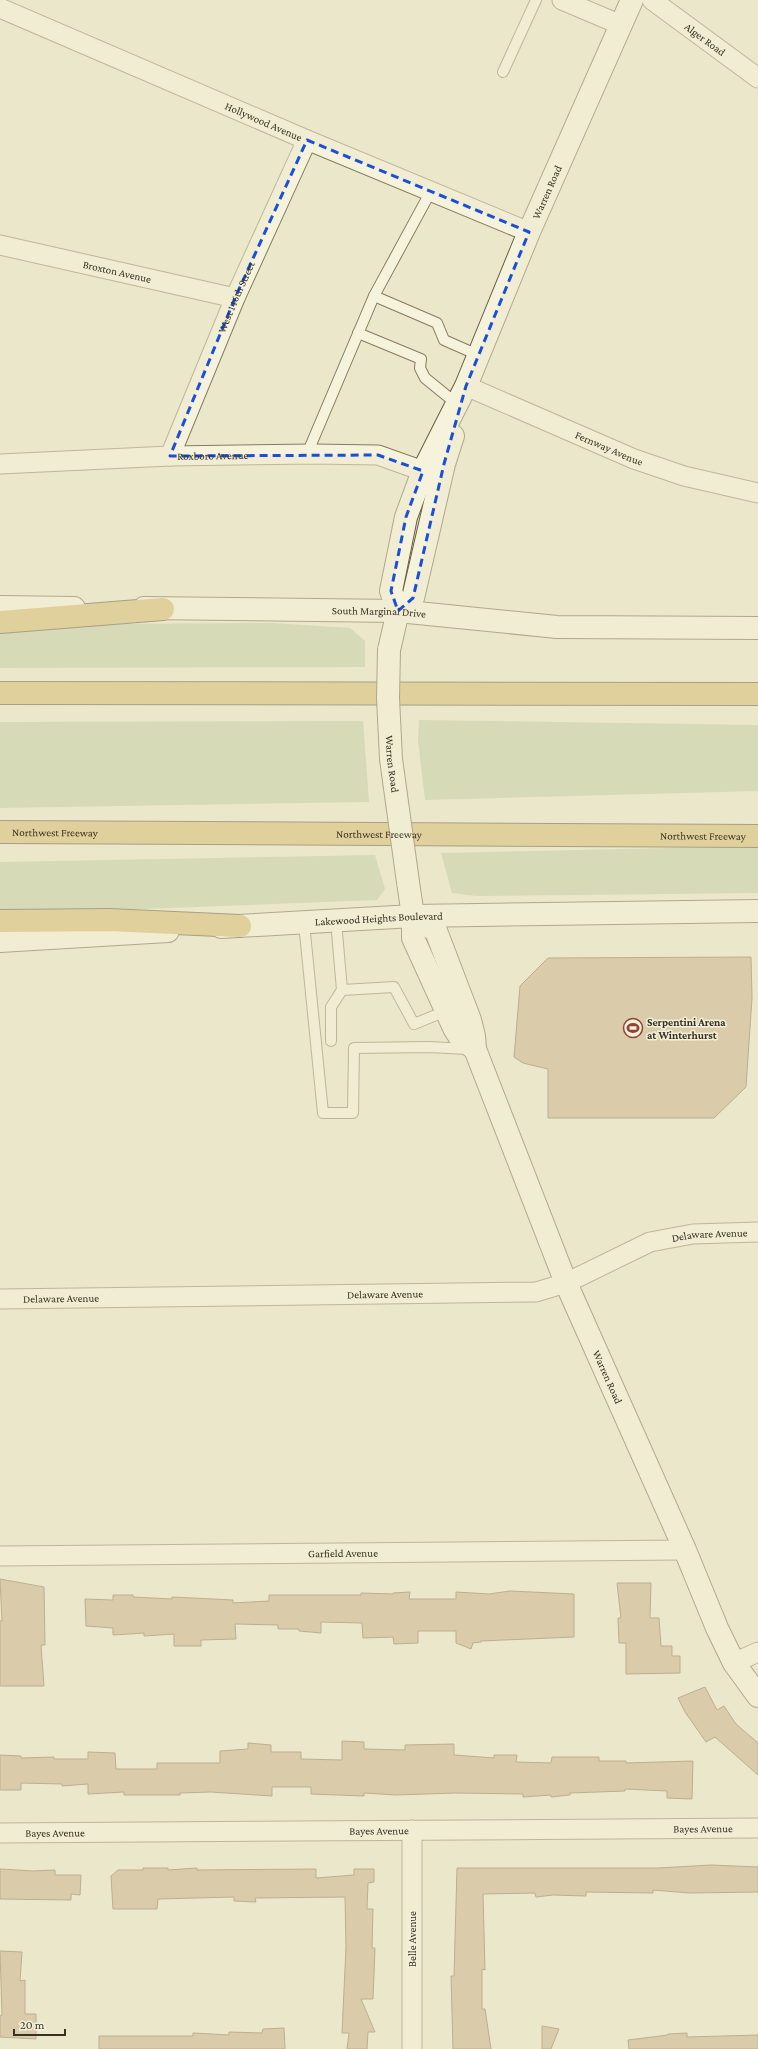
<svg xmlns="http://www.w3.org/2000/svg" width="758" height="2049" viewBox="0 0 758 2049" font-family="'Crimson Pro',serif">
<style>
.green{fill:#bdc99f}
.building{fill:#c6aa84;stroke:#836a48}
.lines{fill:none;stroke-linecap:round;stroke-linejoin:round}
.lane-casing{stroke:#867b60;stroke-width:12}
.street-casing{stroke:#867b60;stroke-width:21}
.secondary-casing{stroke:#685c43;stroke-width:24}
.highway-casing{stroke:#554934;stroke-width:24}
.lane{stroke:#f6f3dd;stroke-width:10}
.street{stroke:#f6f3dd;stroke-width:19}
.secondary{stroke:#f6f3dd;stroke-width:22}
.highway{stroke:#d1b464;stroke-width:22}
.secondary-bridge-casing{stroke:#685c43;stroke-width:24;stroke-linecap:butt}
.secondary-bridge{stroke:#f6f3dd;stroke-width:22}
.marked{fill:none;stroke:#1d4ed8;stroke-width:3;stroke-dasharray:8 5;stroke-linejoin:round}
.labels{text-anchor:middle;stroke-width:3;stroke-linejoin:round;paint-order:stroke}
.street-label{font-size:11px;fill:#383122;stroke:#f3f0d9}
.poi-label{font-size:11px;font-weight:bold;fill:#383122;stroke:#f3f0d9;text-anchor:start}
</style>
<rect width="100%" height="100%" fill="#ebe7ca"/>
<g class="green">
<polygon points="273,623 350,628 365,641 365,667 0,668 0,632 92,624"/>
<polygon points="419,720 758,725 758,791 425,800 418,741"/>
<polygon points="363,721 369,802 0,808 0,722"/>
<polygon points="758,846 758,893 476,896 452,893 441,853"/>
<polygon points="375,855 385,889 377,900 143,909 0,911 0,862"/>
</g>
<g class="building">
<polygon points="751,957 752,998 746,1087 714,1118 548,1118 548,1069 523,1063 514,1057 520,986 548,958"/>
<polygon points="0,1579 44,1587 45,1645 41,1645 44,1686 0,1686 0,1621 2,1621"/>
<polygon points="617,1583 651,1583 650,1618 659,1618 661,1646 672,1646 672,1656 680,1656 680,1673 626,1674 626,1643 619,1643 618,1618 621,1618"/>
<polygon points="510,1591 574,1594 574,1637 481,1641 481,1642 473,1643 471,1649 456,1643 456,1631 418,1631 418,1643 394,1644 393,1637 363,1638 362,1623 321,1622 321,1633 299,1631 299,1629 278,1629 278,1625 235,1624 236,1639 201,1640 201,1646 174,1646 174,1634 144,1636 144,1633 113,1635 113,1628 86,1626 85,1599 113,1600 113,1595 133,1595 133,1597 172,1599 172,1597 233,1600 233,1603 269,1601 269,1595 361,1595 361,1593 393,1594 393,1593 410,1592 409,1599 456,1599 456,1592 489,1594"/>
<polygon points="705,1687 717,1710 724,1706 736,1724 758,1743 758,1775 715,1737 706,1742 685,1712 678,1698"/>
<polygon points="342,1741 364,1742 364,1749 405,1750 405,1745 454,1744 454,1755 494,1758 494,1755 517,1755 516,1762 551,1763 552,1757 599,1757 599,1761 626,1761 626,1763 693,1761 692,1799 667,1798 667,1791 625,1789 625,1791 570,1793 570,1795 551,1797 551,1795 523,1797 523,1794 455,1793 396,1795 364,1793 364,1796 311,1794 311,1787 272,1787 272,1796 211,1792 180,1793 180,1795 124,1795 124,1792 88,1794 88,1784 62,1786 62,1784 21,1783 21,1790 0,1790 0,1755 21,1756 21,1758 54,1757 54,1759 88,1759 88,1752 115,1753 116,1769 157,1769 157,1763 220,1763 220,1751 248,1749 248,1743 271,1745 271,1752 301,1752 301,1759 342,1760"/>
<polygon points="711,1865 758,1867 758,1892 689,1893 653,1890 653,1893 586,1892 586,1896 553,1895 536,1897 535,1893 483,1894 485,1970 482,1969 482,2009 485,2009 491,2049 453,2049 451,1976 454,1976 457,1868 658,1868"/>
<polygon points="143,1868 168,1868 168,1870 197,1868 197,1870 316,1869 316,1878 354,1875 354,1869 374,1869 374,1882 368,1883 367,1909 373,1909 372,1948 375,1948 373,1999 361,1999 375,2032 368,2032 367,2049 347,2049 349,2033 342,2033 346,1947 345,1897 255,1898 256,1902 234,1901 234,1897 158,1899 157,1909 113,1909 111,1876 118,1870 143,1870"/>
<polygon points="0,1869 33,1871 55,1870 55,1875 81,1875 80,1895 71,1894 71,1900 0,1899"/>
<polygon points="0,1951 22,1952 20,1981 25,1980 25,2014 36,2014 36,2039 0,2037 0,2016 2,2015"/>
<polygon points="542,2026 559,2029 551,2049 542,2049"/>
<polygon points="284,2028 285,2049 99,2049 99,2036 193,2036 193,2033 229,2035 229,2032 262,2033 263,2029"/>
<polygon points="687,2033 687,2037 758,2035 758,2049 629,2049 628,2040 668,2035 668,2034"/>
</g>
<g class="lines">
<defs>
<g id="lane">
<polyline points="503,72 536,0"/>
<polyline points="374,296 437,323 444,340 478,355"/>
<polyline points="358,333 421,359 420,368 425,378 457,404"/>
<polyline points="307,454 374,296 431,191"/>
<polyline points="336,921 342,990 394,987 414,1024 446,1011"/>
<polyline points="304,923 323,1113 353,1113 354,1048 429,1047 467,1049"/>
<polyline points="331,1041 331,1007 342,990"/>
</g>
<g id="street">
<polyline points="562,0 621,25"/>
<path id="s1" d="M652,0L758,78"/>
<path id="s2" d="M0,8L307,140L529,232"/>
<path id="s3" d="M0,245L235,298"/>
<path id="s4" d="M466,386L634,459L684,476L758,493"/>
<path id="s5" d="M170,456L235,298L307,140"/>
<path id="s6" d="M0,464L170,456L313,454L378,455L423,471"/>
<path id="s7" d="M0,1299L536,1292L566,1283L650,1242L693,1234L758,1232"/>
<path id="s8" d="M0,1556L685,1550"/>
<polyline points="734,1663 758,1652"/>
<polyline points="412,1830 412,2049"/>
<path id="s9" d="M0,1833L758,1828"/>
</g>
<g id="secondary">
<polyline points="0,607 74,608"/>
<path id="s10" d="M144,608L398,611L557,627L758,628"/>
<polyline points="398,611 413,598 444,464 453,436"/>
<path id="s11" d="M389,650L398,611L391,591L406,517L423,471L466,386L529,232L632,0"/>
<polyline points="408,882 413,916 413,938 454,1028 461,1039 475,1049"/>
<path id="s12" d="M413,916L436,931L470,1020L474,1036L475,1049L566,1283L685,1550L717,1628L734,1663L758,1696"/>
<path id="s13" d="M221,927L413,916L758,911"/>
<polyline points="0,941 168,931"/>
</g>
<g id="highway">
<polyline points="0,622 163,609"/>
<polyline points="0,693 758,694"/>
<path id="s14" d="M0,832L758,836"/>
<polyline points="0,921 109,920 240,926"/>
</g>
</defs>
<use href="#lane" class="lane-casing"/>
<use href="#street" class="street-casing"/>
<use href="#secondary" class="secondary-casing"/>
<use href="#highway" class="highway-casing"/>
<use href="#lane" class="lane"/>
<use href="#street" class="street"/>
<use href="#secondary" class="secondary"/>
<use href="#highway" class="highway"/>
<defs>
<g id="secondary-bridge">
<path id="s15" d="M389,650L388,698L391,759L408,882"/>
</g>
</defs>
<use href="#secondary-bridge" class="secondary-bridge-casing"/>
<use href="#secondary-bridge" class="secondary-bridge"/>
</g>
<path d="M0 0H758V2049H0ZM307,140L529,232L466,386L444,464L413,598L398,611L391,591L406,517L423,471L378,455L170,456L235,298Z" fill="#ebe7ca" fill-opacity=".55" fill-rule="evenodd"/>
<path class="marked" d="M307,140L529,232L466,386L444,464L413,598L398,611L391,591L406,517L423,471L378,455L170,456L235,298Z"/>
<defs>
<symbol id="stadium-ring" viewBox="-11 -11 22 22"><circle r="9.5" fill="#f3f0d9" stroke="#904436" stroke-width="1.5"/><path d="M0-5a6.5 5 0 1 0 0 10a6.5 5 0 1 0 0-10ZM-3.5-1.8h7v3.6h-7Z" fill="#904436"/></symbol>
</defs>
<g fill-rule="evenodd">
<use href="#stadium-ring" x="622" y="1017" width="22" height="22"/>
</g>
<g class="labels">
<g class="street-label">
<text dy="4" stroke="none"><textPath href="#s1" startOffset="66">Alger Road</textPath></text>
<text dy="4" stroke="none"><textPath href="#s2" startOffset="287">Hollywood Avenue</textPath></text>
<text dy="4" stroke="none"><textPath href="#s11" startOffset="491">Warren Road</textPath></text>
<text dy="4" stroke="none"><textPath href="#s3" startOffset="120">Broxton Avenue</textPath></text>
<text dy="4" stroke="none"><textPath href="#s5" startOffset="172">West 146th Street</textPath></text>
<text dy="4" stroke="none"><textPath href="#s4" startOffset="156">Fernway Avenue</textPath></text>
<text dy="4" stroke="none"><textPath href="#s6" startOffset="213">Roxboro Avenue</textPath></text>
<text dy="4" stroke="none"><textPath href="#s10" startOffset="235">South Marginal Drive</textPath></text>
<text dy="4" stroke="none"><textPath href="#s15" startOffset="114">Warren Road</textPath></text>
<text dy="4" stroke="none"><textPath href="#s14" startOffset="55">Northwest Freeway</textPath></text>
<text dy="4" stroke="none"><textPath href="#s14" startOffset="379">Northwest Freeway</textPath></text>
<text dy="4" stroke="none"><textPath href="#s14" startOffset="703">Northwest Freeway</textPath></text>
<text dy="4" stroke="none"><textPath href="#s13" startOffset="158">Lakewood Heights Boulevard</textPath></text>
<text dy="4" stroke="none"><textPath href="#s7" startOffset="721">Delaware Avenue</textPath></text>
<text dy="4" stroke="none"><textPath href="#s7" startOffset="385">Delaware Avenue</textPath></text>
<text dy="4" stroke="none"><textPath href="#s7" startOffset="61">Delaware Avenue</textPath></text>
<text dy="4" stroke="none"><textPath href="#s12" startOffset="506">Warren Road</textPath></text>
<text dy="4" stroke="none"><textPath href="#s8" startOffset="343">Garfield Avenue</textPath></text>
<text dy="4" stroke="none"><textPath href="#s9" startOffset="703">Bayes Avenue</textPath></text>
<text dy="4" stroke="none"><textPath href="#s9" startOffset="379">Bayes Avenue</textPath></text>
<text dy="4" stroke="none"><textPath href="#s9" startOffset="55">Bayes Avenue</textPath></text>
<text transform="translate(412 1939) rotate(-90)" y="4">Belle Avenue</text>
</g>
<g class="poi-label">
<text x="647" y="1026">Serpentini Arena<tspan x="647" dy="13">at Winterhurst</tspan></text>
</g>
</g>
<path d="M14 2029v6h51v-6" fill="none" stroke="#383122" stroke-width="2"/>
<text x="20" y="2029" font-size="12" fill="#383122" stroke="#f3f0d9" stroke-width="3" paint-order="stroke">20 m</text>
</svg>
